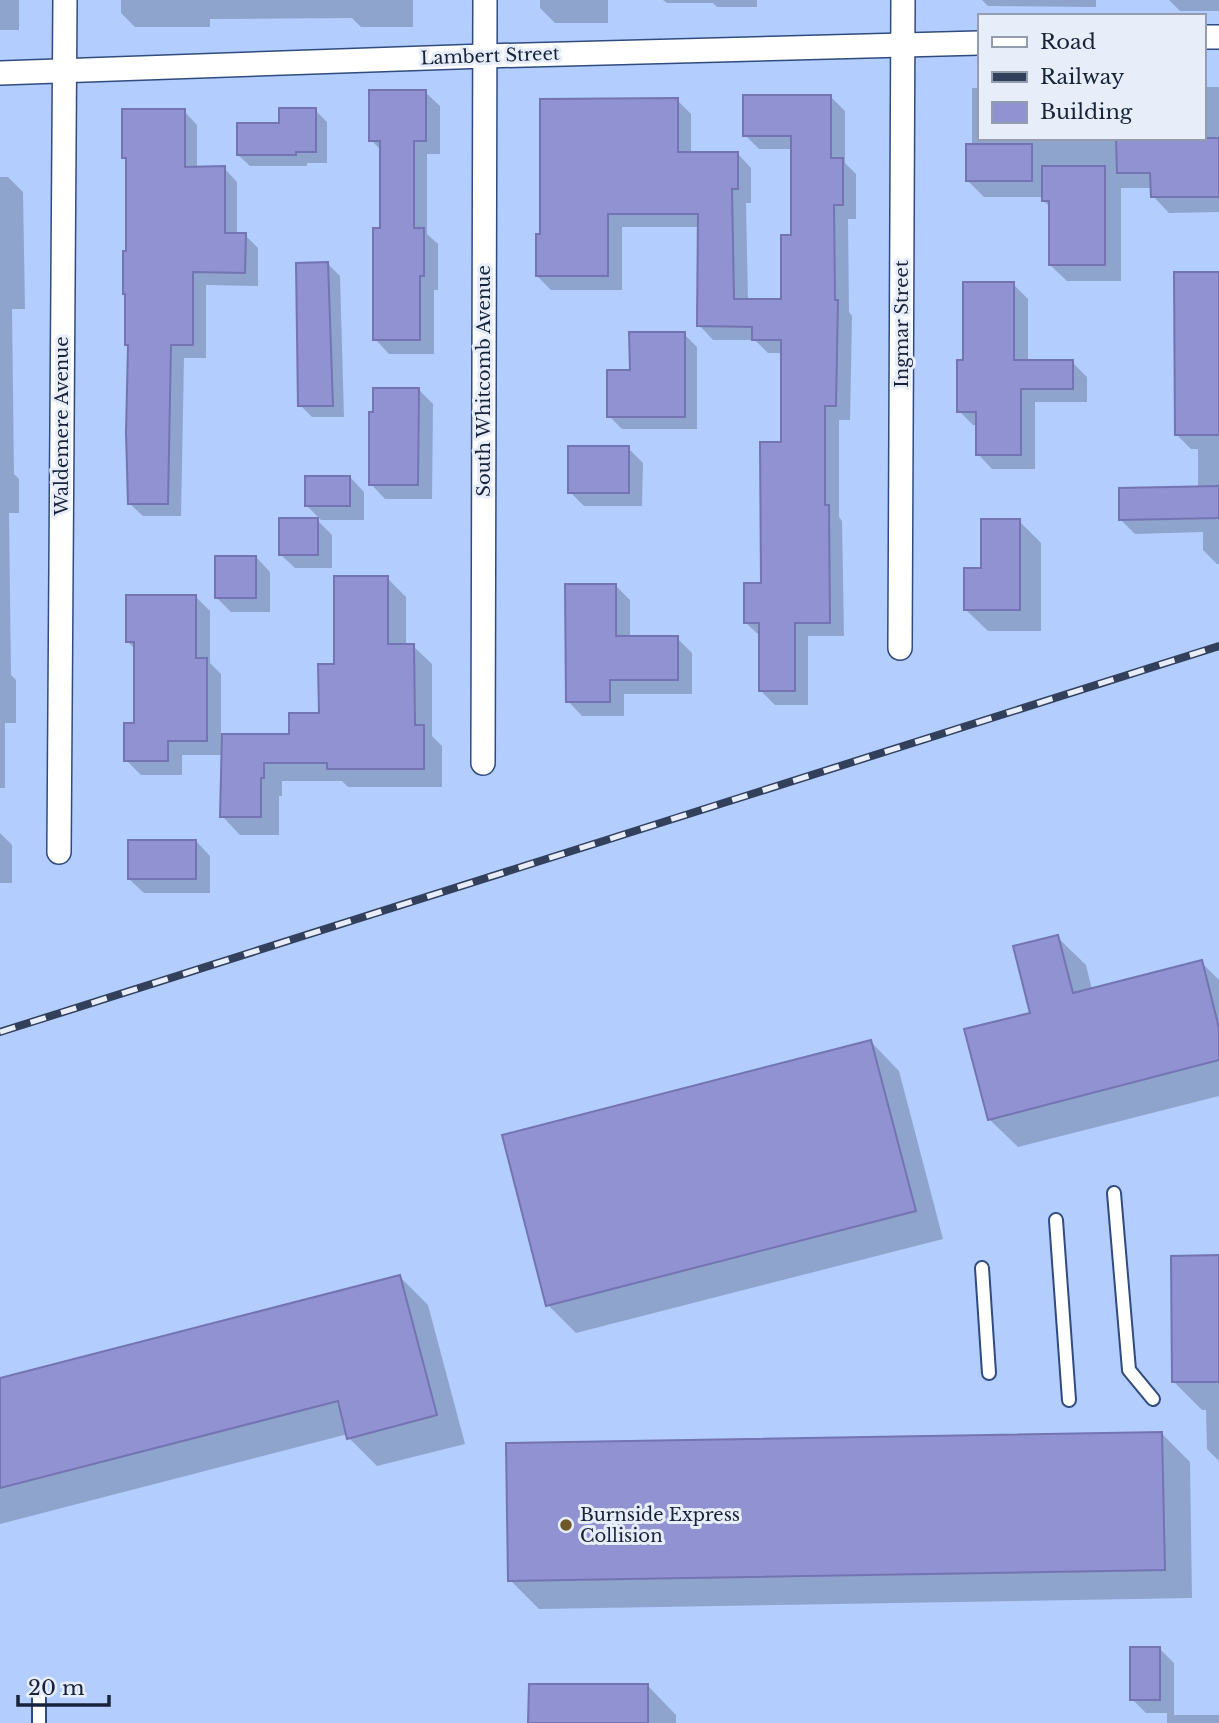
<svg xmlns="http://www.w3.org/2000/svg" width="1219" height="1723" viewBox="0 0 1219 1723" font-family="'Libre Baskerville',serif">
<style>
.shadow{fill:#0003}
.building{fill:#9192d2;stroke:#7374b1;stroke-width:2}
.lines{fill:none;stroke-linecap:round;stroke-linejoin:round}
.lane-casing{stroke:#304b7f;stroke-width:16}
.street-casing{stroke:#304b7f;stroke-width:26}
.lane{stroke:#fff;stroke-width:12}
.street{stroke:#fff;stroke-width:23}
.rail-casing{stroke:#32405c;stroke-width:8}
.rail{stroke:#e7eefa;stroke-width:5;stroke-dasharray:16;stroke-linecap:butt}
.poi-dot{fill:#6f5828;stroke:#e7eefa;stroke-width:2.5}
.labels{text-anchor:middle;stroke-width:6;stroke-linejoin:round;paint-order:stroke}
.street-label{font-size:18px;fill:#17233a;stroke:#e7eefa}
.poi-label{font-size:18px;fill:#17233a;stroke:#e7eefa;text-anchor:start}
</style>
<rect width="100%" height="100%" fill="#b3cdff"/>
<g class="shadow">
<rect x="0" y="0" width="19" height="30"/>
<polygon points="121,0 413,0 413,27 361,27 352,18 210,19 210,27 135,27 121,13"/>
<polygon points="540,0 608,0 608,23 555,23 540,8"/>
<polygon points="663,0 757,0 757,7 717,7 713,3 667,3"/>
<polygon points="982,0 1096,0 1096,7 988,6"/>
<polygon points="1169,0 1219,0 1219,11 1180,11"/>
<polygon points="1203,87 1219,87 1219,212 1169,213 1153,196 1152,188 1121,188 1121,281 1067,281 1050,265 1050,207 1043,200 1043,197 984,197 968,181 972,145 972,88 979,88 979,138 1203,138"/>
<polygon points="425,92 440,106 440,154 427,154 427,234 438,244 438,290 434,290 434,354 389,354 375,339 382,230 382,151 371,140"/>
<polygon points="831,97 845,111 845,163 856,174 856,219 848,219 849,312 852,316 850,420 839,420 839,517 842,521 844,636 808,636 808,705 775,705 761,691 760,636 745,622 763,584 783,444 783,353 768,353 755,340 713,340 699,325 699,227 622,227 622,290 551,290 537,276 542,236 677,100 691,114 691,154 737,153 751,168 751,203 746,203 748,301 783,301 792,236 792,149 759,149 745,135"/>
<polygon points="315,110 327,122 327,163 307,163 307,166 250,166 238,155 281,125"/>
<polygon points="184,111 197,125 197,169 224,168 237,182 237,235 245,235 258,248 258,286 206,285 206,358 184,358 181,516 143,516 129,503 130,348 127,345 128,162 124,158"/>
<polygon points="0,177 8,177 23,192 25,309 12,309 14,474 19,479 19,513 9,513 11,675 16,680 16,723 5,723 5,788 0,788"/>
<polygon points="328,264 340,276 344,417 312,417 300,405"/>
<polygon points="1219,274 1219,564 1217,564 1203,550 1203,532 1135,534 1121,520 1198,488 1198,449 1191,449 1177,435"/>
<polygon points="1013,284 1028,299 1028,362 1072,362 1087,377 1087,402 1035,402 1035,469 992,469 978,454 978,425 973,425 959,411 965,362"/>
<polygon points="684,334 697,347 697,429 622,429 609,416 632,372"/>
<polygon points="418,389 433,404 432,499 385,499 371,484"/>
<polygon points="628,448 643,463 642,506 584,506 570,492"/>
<polygon points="350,477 364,492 364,520 321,520 306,505"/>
<polygon points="317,520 332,535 332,568 295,568 280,554"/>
<polygon points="1019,521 1041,543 1041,631 988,631 966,610"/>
<polygon points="256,557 270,572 270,612 231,612 217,598"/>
<polygon points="387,578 406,597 406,646 413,646 432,664 432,736 442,746 442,787 348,787 342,781 282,781 282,796 279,796 279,835 240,835 222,816 223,755 182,755 182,775 141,775 126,760 135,725 135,649 128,642 196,597 210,611 210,663 221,674 221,736 290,736 321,715 336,666"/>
<polygon points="615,585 630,600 630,638 677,638 692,653 692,694 624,694 624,716 582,716 568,701"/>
<polygon points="0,833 12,845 12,883 0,883"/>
<polygon points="196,841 210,856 210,893 144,893 129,879"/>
<polygon points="1057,937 1086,965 1092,990 1201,962 1219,980 1219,1096 1018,1147 989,1119 1032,1014"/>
<polygon points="871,1042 899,1071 943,1239 576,1333 548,1305"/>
<polygon points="1219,1257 1219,1461 1207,1449 1206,1410 1202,1410 1173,1381"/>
<polygon points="400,1277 428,1305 465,1444 377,1466 349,1438 348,1434 0,1524 0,1379"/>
<polygon points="1162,1434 1190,1462 1192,1598 539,1609 510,1580"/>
<polygon points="1159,1648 1174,1663 1174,1715 1219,1715 1219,1723 1167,1723 1167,1713 1146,1713 1132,1699"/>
<polygon points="648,1686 676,1715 676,1723 530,1723"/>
</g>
<g class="building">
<polygon points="369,90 426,90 426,141 414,141 414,228 424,228 424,276 420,276 420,340 373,340 373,228 380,228 380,141 369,141"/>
<polygon points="743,95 831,95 831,158 843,158 843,205 834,205 835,300 838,300 836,406 825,406 825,505 829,505 830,623 795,623 795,691 759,691 759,623 744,623 744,583 761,583 760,442 781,442 781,340 752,340 752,327 697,326 698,214 608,214 608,276 536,276 536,234 540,234 540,99 678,98 678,152 738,152 738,189 732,189 734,299 781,299 781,235 791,235 791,136 743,136"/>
<polygon points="279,108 316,108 316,152 296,152 296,155 237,155 237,123 279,123"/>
<polygon points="122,109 185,109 185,167 225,166 225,233 246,233 245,273 193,272 193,345 171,345 168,504 128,504 126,433 128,345 125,345 125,294 123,294 123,251 126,251 126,158 122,158"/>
<polygon points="1116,138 1219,138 1219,197 1151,197 1150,173 1117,173"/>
<rect x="966" y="144" width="66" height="37"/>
<polygon points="1042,166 1105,166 1105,265 1049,265 1049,201 1042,201"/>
<polygon points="328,262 333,406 298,406 296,263"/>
<polygon points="1174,272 1219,272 1219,435 1175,435"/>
<polygon points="963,282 1014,282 1014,360 1073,360 1073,389 1021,389 1021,455 976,455 976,412 957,412 957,360 963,360"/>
<polygon points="629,332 685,332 685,417 607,417 607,370 630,370"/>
<polygon points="373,388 419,388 418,485 369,485 369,412 373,412"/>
<rect x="568" y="446" width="61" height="47"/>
<rect x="305" y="476" width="45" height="30"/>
<polygon points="1219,486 1219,518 1119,520 1119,488"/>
<rect x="279" y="518" width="39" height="37"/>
<polygon points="981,519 1020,519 1020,610 964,610 964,568 981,568"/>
<rect x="215" y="556" width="41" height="42"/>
<polygon points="334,576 388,576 388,644 414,644 415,725 424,725 424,769 327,769 327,763 264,763 264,778 261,778 261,817 220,817 222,734 289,734 289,713 319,713 318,664 334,664"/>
<polygon points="565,584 616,584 616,636 678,636 678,680 610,680 610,702 566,702"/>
<polygon points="126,595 196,595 196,658 207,658 207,741 168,741 168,761 124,761 124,723 134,723 134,642 126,642"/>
<rect x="128" y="840" width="68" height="39"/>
<polygon points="1058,935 1073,993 1202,960 1219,1028 1219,1060 988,1120 964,1029 1030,1013 1013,946"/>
<polygon points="871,1040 916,1211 546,1306 502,1135"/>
<polygon points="1219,1255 1219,1382 1172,1382 1171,1256"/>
<polygon points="400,1275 437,1415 347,1439 338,1401 0,1488 0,1378"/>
<polygon points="1162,1432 1165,1570 508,1581 506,1443"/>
<rect x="1130" y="1647" width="30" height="53"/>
<polygon points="529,1684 648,1684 648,1723 528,1723"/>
</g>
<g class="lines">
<defs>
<g id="lane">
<polyline points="1114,1193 1129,1370 1153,1399"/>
<polyline points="1056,1220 1069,1400"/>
<polyline points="982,1268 989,1373"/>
<polyline points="39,1691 39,1723"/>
</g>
<g id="street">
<polyline points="1203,37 1219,37"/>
<polyline points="0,73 485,56 979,43"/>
<polyline points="900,648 903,0"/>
<polyline points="483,763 485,0"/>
<polyline points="59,852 65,0"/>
</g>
</defs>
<use href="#lane" class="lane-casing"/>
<use href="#street" class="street-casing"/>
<use href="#lane" class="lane"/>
<use href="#street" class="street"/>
<defs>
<polyline id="rail" points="0,1032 1219,646"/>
</defs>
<use href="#rail" class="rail-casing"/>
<use href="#rail" class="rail"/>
</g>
<circle class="poi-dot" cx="566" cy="1525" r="7"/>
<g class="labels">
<g class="street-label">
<text transform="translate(490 56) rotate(-2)" y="6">Lambert Street</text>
<text transform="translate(902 324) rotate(-90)" y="6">Ingmar Street</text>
<text transform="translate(484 381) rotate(-90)" y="6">South Whitcomb Avenue</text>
<text transform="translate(62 426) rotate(-90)" y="6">Waldemere Avenue</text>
</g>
<g class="poi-label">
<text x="580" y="1521">Burnside Express<tspan x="580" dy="21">Collision</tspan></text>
</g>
</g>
<rect x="978" y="14" width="228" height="126" fill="#e7eefa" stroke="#949dad" stroke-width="2"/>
<rect x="992" y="37" width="35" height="10" fill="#ffffff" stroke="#949dad" stroke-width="2"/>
<text x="1040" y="49" font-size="21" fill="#17233a">Road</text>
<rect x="992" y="72" width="35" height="10" fill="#32405c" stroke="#949dad" stroke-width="2"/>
<text x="1040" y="84" font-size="21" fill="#17233a">Railway</text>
<rect x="992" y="102" width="35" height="21" fill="#9192d2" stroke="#949dad" stroke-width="2"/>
<text x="1040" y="119" font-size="21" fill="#17233a">Building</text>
<path d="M18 1695v10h91v-10" fill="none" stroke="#17233a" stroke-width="3.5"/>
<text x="28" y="1695" font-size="21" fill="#17233a" stroke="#e7eefa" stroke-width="5" paint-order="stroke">20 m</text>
</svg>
